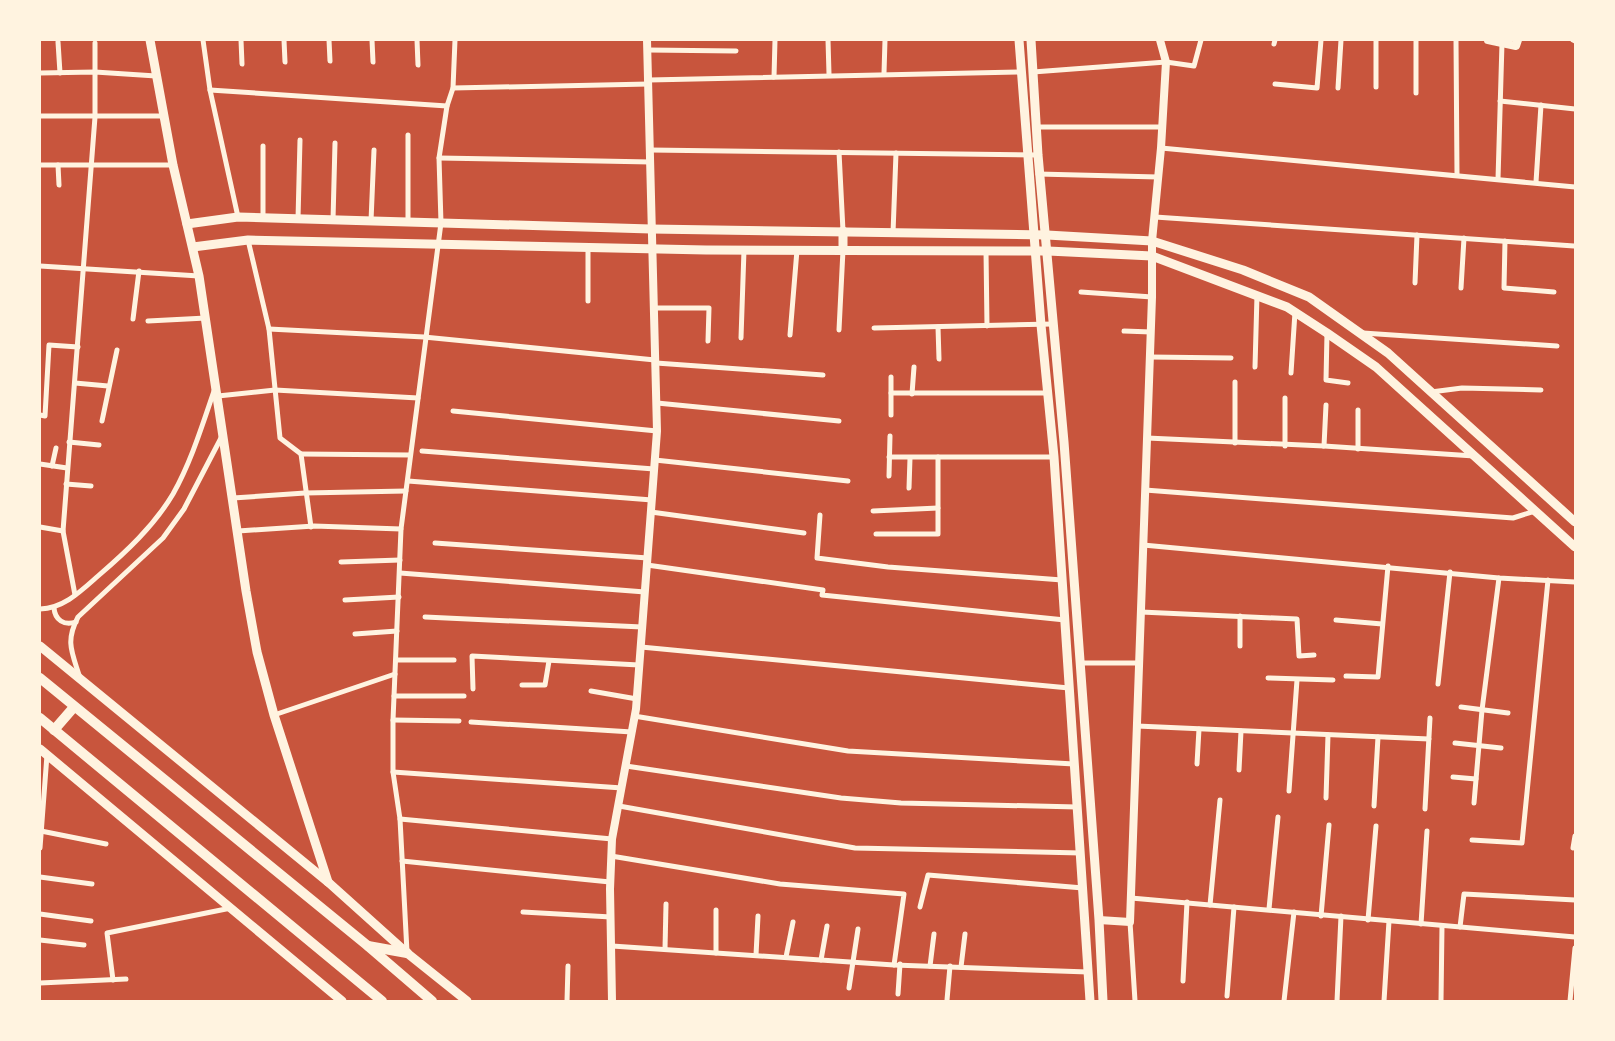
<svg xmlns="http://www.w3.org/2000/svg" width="1615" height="1041" viewBox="0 0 1615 1041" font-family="'Space Grotesk',sans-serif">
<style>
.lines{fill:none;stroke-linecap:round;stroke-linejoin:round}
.minor{stroke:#fff3e0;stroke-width:5}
.tertiary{stroke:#fff3e0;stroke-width:8}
.secondary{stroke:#fff3e0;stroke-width:9}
.trunk{stroke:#fff3e0;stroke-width:10}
</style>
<rect width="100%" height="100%" fill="#c8553d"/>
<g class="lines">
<g class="minor">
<polyline points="203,40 210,90 238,217"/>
<polyline points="241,40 242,64"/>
<polyline points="284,40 285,62"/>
<polyline points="329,40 330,61"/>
<polyline points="372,40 373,62"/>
<polyline points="417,40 418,65"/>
<polyline points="828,40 829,74"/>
<polyline points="1376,40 1376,87"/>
<polyline points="1416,40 1416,93"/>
<polyline points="1456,40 1457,175"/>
<polyline points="1573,40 1575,41"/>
<polyline points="58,42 60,73"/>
<polyline points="1274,44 1275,40"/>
<polyline points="648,50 736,51"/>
<polyline points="1033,72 1166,62 1194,66 1201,40"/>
<polyline points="40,73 95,72 156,76"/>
<polyline points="884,73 885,40"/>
<polyline points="774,77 775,40"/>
<polyline points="649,80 1022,72"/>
<polyline points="1275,84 1317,88 1321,40"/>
<polyline points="453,88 649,84"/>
<polyline points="1338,88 1341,40"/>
<polyline points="210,90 447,106"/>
<polyline points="1500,101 1575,109"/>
<polyline points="40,116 164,116"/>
<polyline points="1035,127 1162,127"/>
<polyline points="1161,148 1575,187"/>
<polyline points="650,150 1038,155"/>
<polyline points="839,152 843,231"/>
<polyline points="439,158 651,162"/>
<polyline points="40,165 173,165"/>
<polyline points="58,165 59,185"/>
<polyline points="1038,174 1158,177"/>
<polyline points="1498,179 1502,43"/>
<polyline points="1536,182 1541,105"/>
<polyline points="1155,217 1574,246"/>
<polyline points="263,218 263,146"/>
<polyline points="298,219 300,140"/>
<polyline points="333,220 335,143"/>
<polyline points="371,221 374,150"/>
<polyline points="408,222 408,135"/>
<polyline points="893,233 896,153"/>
<polyline points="248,240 269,329 280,438 301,454 311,527"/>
<polyline points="1505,241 1504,288 1554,292"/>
<polyline points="588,247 588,301"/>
<polyline points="986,251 987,326"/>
<polyline points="40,266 199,276"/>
<polyline points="1415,283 1417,235"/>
<polyline points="1461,288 1464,238"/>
<polyline points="1081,292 1152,297"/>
<polyline points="654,308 709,308 708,341"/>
<polyline points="133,319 139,271"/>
<polyline points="148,321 206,318"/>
<polyline points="938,327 939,359"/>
<polyline points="874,328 1053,324"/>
<polyline points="269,329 424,337 655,360"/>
<polyline points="839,330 843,250"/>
<polyline points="1124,331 1151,332"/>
<polyline points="1327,333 1326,380 1348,383"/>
<polyline points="1363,333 1557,346"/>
<polyline points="790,335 797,250"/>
<polyline points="741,338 744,250"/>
<polyline points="1150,357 1231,358"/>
<polyline points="656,363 823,375"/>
<polyline points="1255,367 1257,295"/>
<polyline points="1291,373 1295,312"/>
<polyline points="75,383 108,386"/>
<polyline points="1431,392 1462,388 1541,390"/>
<polyline points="891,393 1048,393"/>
<polyline points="912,394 914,367"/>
<polyline points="218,396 275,390 418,398"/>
<polyline points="657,403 839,421"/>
<polyline points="453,411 657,431"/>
<polyline points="40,415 45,416 49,345 78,347"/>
<polyline points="891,415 891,377"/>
<polyline points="102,421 117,350"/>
<polyline points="1147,438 1324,446 1474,456"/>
<polyline points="69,442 99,445"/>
<polyline points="1235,443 1235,382"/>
<polyline points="1285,446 1285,398"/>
<polyline points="1324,446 1326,405"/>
<polyline points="1358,449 1358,410"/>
<polyline points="422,451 654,469"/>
<polyline points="301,454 410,455"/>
<polyline points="889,457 1054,457"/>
<polyline points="655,460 848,481"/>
<polyline points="40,464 67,468"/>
<polyline points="52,466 56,448"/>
<polyline points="889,476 890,436"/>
<polyline points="408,481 652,500"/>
<polyline points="66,484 91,486"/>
<polyline points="909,488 910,458"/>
<polyline points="1145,490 1513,518 1535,511"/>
<polyline points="233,498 305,493 406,491"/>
<polyline points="873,511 938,508"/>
<polyline points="651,512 804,533"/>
<polyline points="820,515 817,558 888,567 1062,580"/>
<polyline points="40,527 63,531"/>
<polyline points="238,531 314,526 401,529"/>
<polyline points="876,534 938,534 938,457"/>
<polyline points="435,543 648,558"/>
<polyline points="1143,545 1499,578 1575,582"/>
<polyline points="341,562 400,560"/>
<polyline points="647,565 823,590 822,595 1065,620"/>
<polyline points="400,573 645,592"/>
<polyline points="75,595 63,531 95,117 95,43"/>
<polyline points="345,600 399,597"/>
<path d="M54,608C55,620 64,626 76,622"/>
<path d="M40,609C64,608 81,591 98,576C126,552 154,526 173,494C191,462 202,426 214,391"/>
<polyline points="1141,612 1297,619 1299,656 1314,655"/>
<polyline points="425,617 642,627"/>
<polyline points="1336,620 1382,624"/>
<polyline points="355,634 397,631"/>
<polyline points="1240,646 1240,616"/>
<polyline points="641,647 1069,688"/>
<polyline points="396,660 454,660"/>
<polyline points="1080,663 1139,663"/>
<polyline points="1346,676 1378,677 1388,566"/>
<path d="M80,678C72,652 65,642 78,617L163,538L184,509L221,438"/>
<polyline points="1268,678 1333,680"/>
<polyline points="1438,684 1450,572"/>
<polyline points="522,685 545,685 549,661"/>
<polyline points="473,689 472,656 639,665"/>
<polyline points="591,691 637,699"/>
<polyline points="394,696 464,696"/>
<polyline points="1461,707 1508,713"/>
<polyline points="274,715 395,674"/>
<polyline points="634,716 848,751 1074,764"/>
<polyline points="393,720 459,721"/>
<polyline points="471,722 632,732"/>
<polyline points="1137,726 1429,739"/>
<polyline points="1455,743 1501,748"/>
<polyline points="1197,764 1199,729"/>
<polyline points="626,766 841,798 901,803 1077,807"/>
<polyline points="1239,770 1241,731"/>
<polyline points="393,772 622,788"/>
<polyline points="1453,777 1476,779"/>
<polyline points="1289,791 1297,680"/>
<polyline points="1326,798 1328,735"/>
<polyline points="1474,803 1482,710 1499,578"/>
<polyline points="619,806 855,848 1081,853"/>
<polyline points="1374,806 1378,737"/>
<polyline points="1425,809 1430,718"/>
<polyline points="400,819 612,839"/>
<polyline points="41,831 106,844"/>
<polyline points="1472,840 1522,843 1548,580"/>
<polyline points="40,848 47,755"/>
<polyline points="1573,848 1575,836"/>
<polyline points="611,856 780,884 904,894 894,965"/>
<polyline points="402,861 610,882"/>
<polyline points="40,877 92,884"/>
<polyline points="1131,898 1575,937"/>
<polyline points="1210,905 1220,800"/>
<polyline points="920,907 928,875 1083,888"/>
<polyline points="1269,909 1278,817"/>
<polyline points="523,912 611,917"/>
<polyline points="40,914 91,921"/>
<polyline points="1321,916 1329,825"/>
<polyline points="1368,920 1376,826"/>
<polyline points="1130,922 1135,1001"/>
<polyline points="1421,924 1427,831"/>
<polyline points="1460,927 1464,894 1575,900"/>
<polyline points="40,940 84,945"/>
<polyline points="612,946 894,965 1088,972"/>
<polyline points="665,949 666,904"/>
<polyline points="407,952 400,819 393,772 393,720 401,529 441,223 439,158 447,106 453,88 455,40"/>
<polyline points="716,953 716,910"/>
<polyline points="756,955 758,916"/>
<polyline points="786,957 793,922"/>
<polyline points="821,960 827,926"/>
<polyline points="930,966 934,934"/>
<polyline points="961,967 965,934"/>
<polyline points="113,980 107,933 231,908"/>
<polyline points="1183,981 1187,902"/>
<polyline points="40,983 126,979"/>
<polyline points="849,988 858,929"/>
<polyline points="898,994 900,964"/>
<polyline points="1227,996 1234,907"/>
<polyline points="947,1000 950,966"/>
<polyline points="567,1001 568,966"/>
<polyline points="1284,1001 1294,912"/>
<polyline points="1337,1001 1341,916"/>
<polyline points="1384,1001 1389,921"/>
<polyline points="1441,1001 1442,926"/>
<polyline points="1570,1001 1575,948"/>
</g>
<g class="tertiary">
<polyline points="1488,40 1516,46 1518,40"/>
<polyline points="1099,920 1130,922 1152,297 1152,241 1161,148 1166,62 1160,40"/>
<polyline points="612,1001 610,889 612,839 636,709 657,431 647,40"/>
</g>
<g class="secondary">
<polyline points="150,40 173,165 199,276 246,591 257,652 274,715 328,882"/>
<polyline points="1019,40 1041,325 1054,457 1090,1001"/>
<polyline points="1031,40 1038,155 1064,442 1099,920 1103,1001"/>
<polyline points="187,224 238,217 651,229 1047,235 1152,241 1243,270 1309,297 1388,353 1575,522"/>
<polyline points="193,247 248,240 706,250 1048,251 1152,256 1287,307 1327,333 1376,367 1575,547"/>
<polyline points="843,250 843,231"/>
<polyline points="40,646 328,882 407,953 467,1001"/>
<polyline points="40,749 342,1001"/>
</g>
<g class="trunk">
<polyline points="40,678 368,946 432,1001"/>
<polyline points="40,718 382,1001"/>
<polyline points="54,730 74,707"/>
<polyline points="368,946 407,953"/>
</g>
</g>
<rect width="1615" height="1041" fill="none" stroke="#fff3e0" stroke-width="82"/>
</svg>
